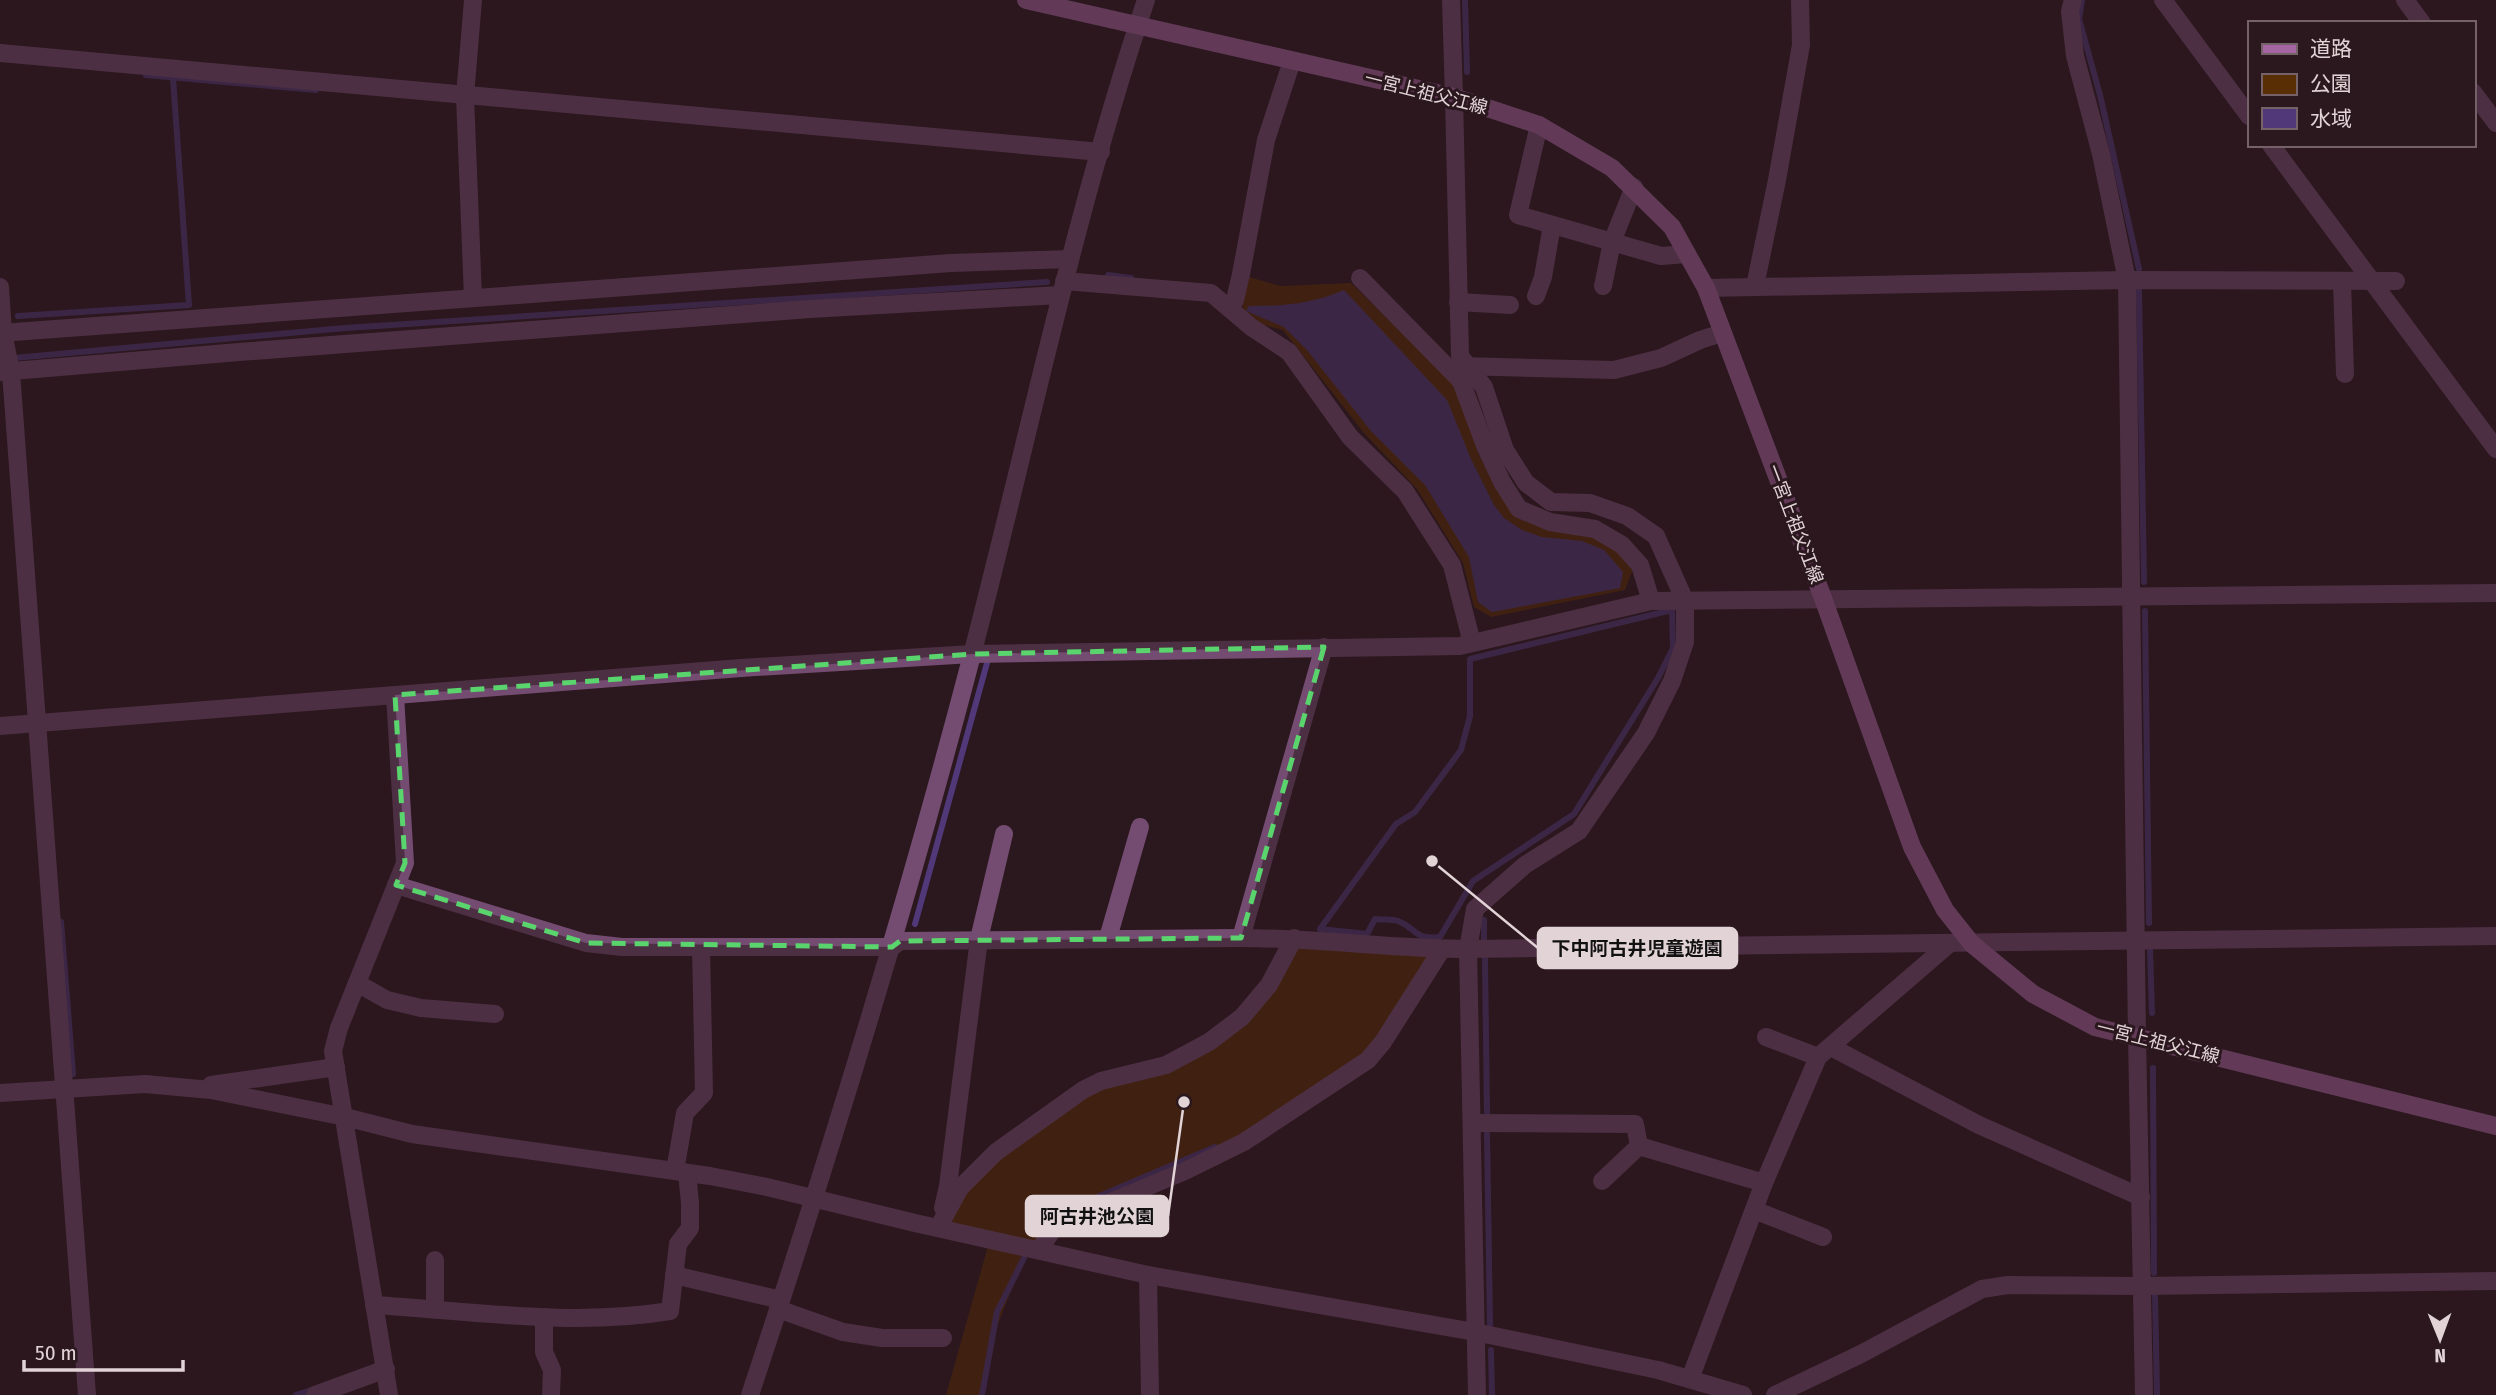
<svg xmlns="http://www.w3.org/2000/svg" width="2496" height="1395" viewBox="0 0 2496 1395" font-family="'Fira Sans Condensed','Noto Sans JP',sans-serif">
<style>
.green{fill:#592e04}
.water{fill:#513879}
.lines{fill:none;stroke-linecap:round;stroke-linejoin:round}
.stream{stroke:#513879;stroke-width:6}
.minor{stroke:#744c71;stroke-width:18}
.tertiary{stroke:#744c71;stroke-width:18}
.secondary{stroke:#a465a1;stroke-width:18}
.marked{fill:none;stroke:#5ad56e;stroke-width:5;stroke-dasharray:14 9;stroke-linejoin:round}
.labels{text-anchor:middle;stroke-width:6;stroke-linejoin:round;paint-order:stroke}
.street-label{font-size:18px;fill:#e2d3d7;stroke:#2b171e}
.leader{fill:none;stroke:#e2d3d7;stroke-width:2.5}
.callout-dot{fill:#e2d3d7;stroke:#2b171e;stroke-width:2.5}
.callout{fill:#e2d3d7;stroke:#e2d3d7;stroke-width:2.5}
.callout-label{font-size:19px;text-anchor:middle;font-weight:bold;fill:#111}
</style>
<rect width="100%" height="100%" fill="#2b171e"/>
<g class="green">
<polygon points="1245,276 1281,286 1351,283 1456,385 1478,453 1495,487 1619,550 1633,569 1625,590 1491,617 1474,607 1463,563 1417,489 1364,433 1283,330 1252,322 1242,312"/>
<polygon points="1294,938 1442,949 1383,1042 1285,1114 1028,1247 991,1342 982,1395 946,1395 990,1239 938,1228 960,1188 1041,1119 1242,1017"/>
</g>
<path class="water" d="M1344,290L1447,400L1471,459L1494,505L1504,518L1522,530L1542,537L1582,541L1604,550L1623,572L1620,588L1492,612L1478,602L1469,557L1425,485L1371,431L1307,350L1284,327L1246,311L1249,306C1284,306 1312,304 1344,290Z"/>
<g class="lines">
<g class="stream">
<polyline points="1465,0 1467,72"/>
<polyline points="2082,0 2079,19 2100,95 2139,269"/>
<polyline points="146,75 316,90"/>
<polyline points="1108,275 1131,278"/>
<polyline points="2139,290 2144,582"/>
<polyline points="18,316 189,305 173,78"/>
<polyline points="14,358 345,328 1047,282"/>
<path d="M1672,610L1673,648L1658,678L1574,814L1473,881L1440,937C1413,940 1417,928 1398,921C1392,919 1382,920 1375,919L1367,934L1320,929L1396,824L1415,812L1461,750L1470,716V659Z"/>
<polyline points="2145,611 2149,923"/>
<polyline points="1484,920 1484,941"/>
<polyline points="61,922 73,1074"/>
<polyline points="915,924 987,663"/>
<polyline points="2150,949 2152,1013"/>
<polyline points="1485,959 1487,1115"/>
<polyline points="2153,1068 2154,1273"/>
<polyline points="1487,1134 1490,1325"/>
<polyline points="1039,1234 1050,1217 1215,1147"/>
<polyline points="2155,1294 2157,1395"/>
<polyline points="1491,1350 1492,1395"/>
<polyline points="296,1395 314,1389"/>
<polyline points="982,1395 997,1312 1024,1258"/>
</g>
<g class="minor">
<polyline points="473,0 465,96 473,298"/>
<polyline points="2073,0 2070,11 2075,56 2101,154 2127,280 2137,1037 2144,1395"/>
<polyline points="2163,0 2249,116"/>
<polyline points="2405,0 2422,23"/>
<polyline points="0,53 1101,152"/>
<polyline points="2473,92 2496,123"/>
<polyline points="1454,97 1460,356 1484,387 1505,450 1526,483 1551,502 1590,503 1627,516 1656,536 1685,601 1685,642 1672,681 1646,733 1579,831 1525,865 1475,909 1468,949 1477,1395"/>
<polyline points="1539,125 1518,215 1661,256 1687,254"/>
<polyline points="2271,145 2496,449"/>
<polyline points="1360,278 1461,381 1486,448 1502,482 1519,509 1550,522 1595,529 1622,545 1640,565 1651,601"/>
<polyline points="1064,281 1211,293 1251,327 1289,352 1350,437 1405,491 1452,565 1472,643"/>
<polyline points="2342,282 2345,374"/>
<polyline points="1603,286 1612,242 1634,187"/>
<polyline points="1755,286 1777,180 1801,45 1800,0"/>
<polyline points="0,287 3,333 11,372 87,1395"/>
<polyline points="1706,288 2127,280 2396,281"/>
<polyline points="1536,296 1543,277 1552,225"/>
<polyline points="1458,302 1510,305"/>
<polyline points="1230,309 1235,300 1241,274 1266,140 1292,61"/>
<polyline points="1459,366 1614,370 1661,358 1700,340 1722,333"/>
<polyline points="0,372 239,352 810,309 1060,295"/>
<polyline points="0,726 741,668 972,654 1460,646 1651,601 2496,593"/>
<path d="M396,885L586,943L622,947H892L900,941L1241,938C1317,938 1393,949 1468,949L2496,936"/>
<polyline points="1108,938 1140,827"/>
<polyline points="1241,938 1324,647"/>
<polyline points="357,983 387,1000 421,1008 495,1014"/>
<polyline points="1766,1037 1818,1057"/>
<polyline points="1831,1047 1979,1125 2141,1197"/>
<polyline points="211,1085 336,1067"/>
<polyline points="0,1093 145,1084 211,1090 345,1117 412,1134 710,1176 767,1187 915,1223 1148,1275 1475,1332 1658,1370 1743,1395"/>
<polyline points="1472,1123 1635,1124 1639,1146 1764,1183"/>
<polyline points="675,1171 685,1113 704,1093 701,947"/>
<polyline points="1602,1181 1639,1146"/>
<polyline points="943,1208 948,1186 979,939 1004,834"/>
<polyline points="1754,1210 1823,1237"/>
<polyline points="938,1228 960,1188 996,1152 1083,1090 1101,1081 1166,1065 1209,1042 1242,1017 1269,985 1294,938"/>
<polyline points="1039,1250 1056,1225 1185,1171 1244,1142 1368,1060 1383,1042 1442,949"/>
<polyline points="674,1275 781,1300"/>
<polyline points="1148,1275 1150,1395"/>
<path d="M374,1305C472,1311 573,1327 670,1311L678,1244L690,1228V1203L687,1173"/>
<polyline points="435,1309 435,1260"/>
<polyline points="778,1309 843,1332 882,1338 943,1338"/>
<polyline points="544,1317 544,1352 552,1370 551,1395"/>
<polyline points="1690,1379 1764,1183 1818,1057 1949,944"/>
<polyline points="315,1395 386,1369"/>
<polyline points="389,1395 333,1051 339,1028 405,863 395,695"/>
<polyline points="1775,1395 1859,1355 1982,1289 2008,1285 2142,1286 2496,1281"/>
</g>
<g class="tertiary">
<polyline points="1451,0 1454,97"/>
<polyline points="0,333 951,263 1070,259"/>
<path d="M750,1395C831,1151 907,904 972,655C1029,436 1074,214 1146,0"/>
</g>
<polyline class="secondary" points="1026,0 1454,97 1539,125 1612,168 1672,227 1706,288 1823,598 1912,847 1945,910 1972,944 2033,994 2095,1027 2496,1126"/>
</g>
<path d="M0 0H2496V1395H0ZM1324,647L1241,938L900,941L892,947L586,943L396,885L405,863L395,695L972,654Z" fill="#2b171e" fill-opacity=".55" fill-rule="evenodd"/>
<path class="marked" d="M1324,647L1241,938L900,941L892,947L586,943L396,885L405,863L395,695L972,654Z"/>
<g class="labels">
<g class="street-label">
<text transform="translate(1426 93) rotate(14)" y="6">一宮上祖父江線</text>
<text transform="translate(1795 524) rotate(69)" y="6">一宮上祖父江線</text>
<text transform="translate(2158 1042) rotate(14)" y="6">一宮上祖父江線</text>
</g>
</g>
<path class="leader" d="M1432 861L1538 948M1184 1102L1168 1216"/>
<g class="callout-dot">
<circle cx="1432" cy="861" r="7"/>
<circle cx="1184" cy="1102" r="7"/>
</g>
<g class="callout">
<rect x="1538" y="928" width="199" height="40" rx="7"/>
<rect x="1026" y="1196" width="142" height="40" rx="7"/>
</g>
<g class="callout-label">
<text x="1637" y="955">下中阿古井児童遊園</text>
<text x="1097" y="1223">阿古井池公園</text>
</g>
<rect x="2248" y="21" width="228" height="126" fill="#2b171e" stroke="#746268" stroke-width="2"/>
<rect x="2262" y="44" width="35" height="10" fill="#a465a1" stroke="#746268" stroke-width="2"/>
<text x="2310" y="56" font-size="21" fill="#e2d3d7">道路</text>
<rect x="2262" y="74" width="35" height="21" fill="#592e04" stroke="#746268" stroke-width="2"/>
<text x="2310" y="91" font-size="21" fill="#e2d3d7">公園</text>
<rect x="2262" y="108" width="35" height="21" fill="#513879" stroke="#746268" stroke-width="2"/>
<text x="2310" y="126" font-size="21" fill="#e2d3d7">水域</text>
<g transform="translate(2440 1339) rotate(179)" stroke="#2b171e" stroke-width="5" paint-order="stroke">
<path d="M0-5L12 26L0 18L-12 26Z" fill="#e2d3d7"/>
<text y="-10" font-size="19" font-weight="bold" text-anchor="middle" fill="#e2d3d7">N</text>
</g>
<path d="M24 1360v10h159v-10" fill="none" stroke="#e2d3d7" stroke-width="3.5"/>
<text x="35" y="1360" font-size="21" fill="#e2d3d7" stroke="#2b171e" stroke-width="5" paint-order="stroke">50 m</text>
</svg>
